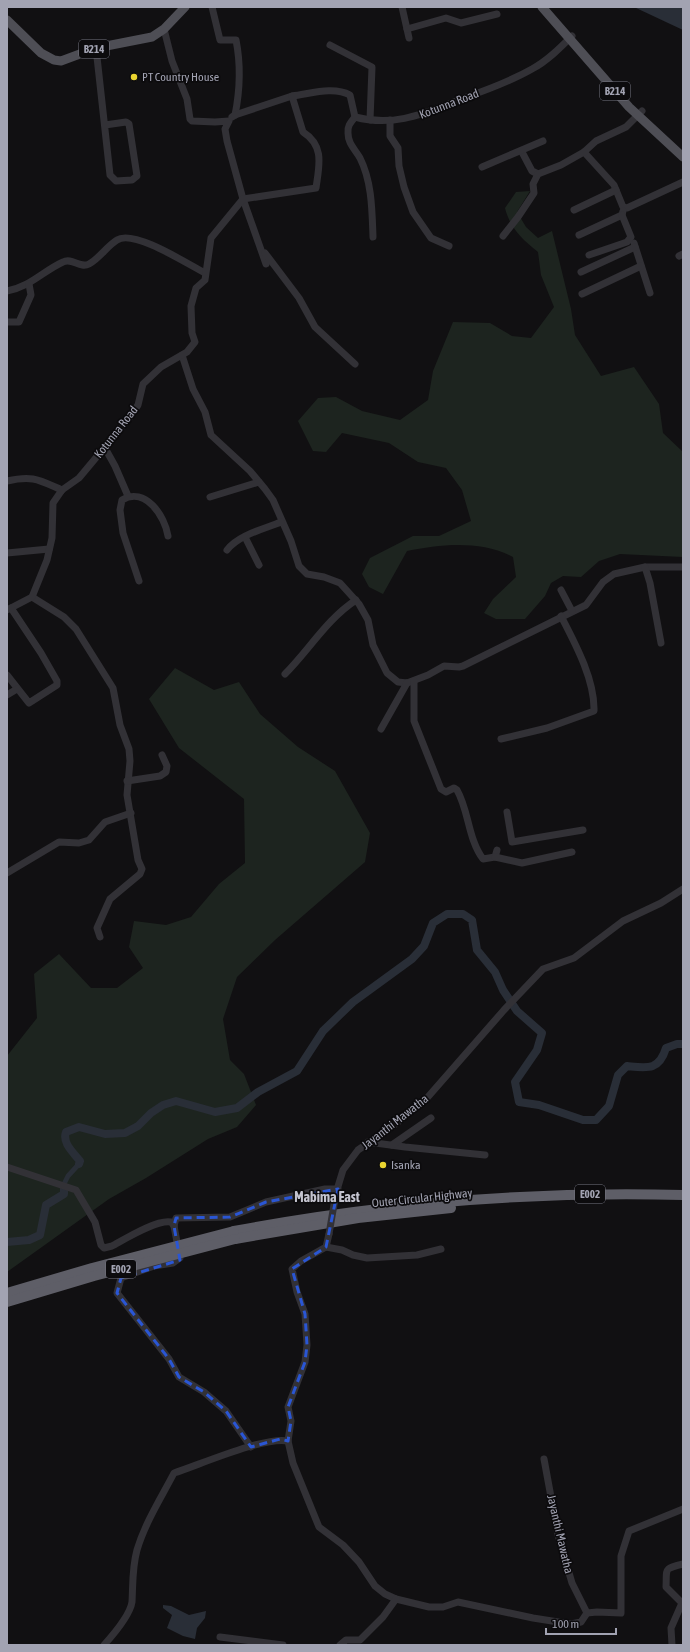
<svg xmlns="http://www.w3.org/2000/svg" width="690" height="1652" viewBox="0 0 690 1652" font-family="'Asap Condensed',sans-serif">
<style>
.green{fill:#1d241f}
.water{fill:#292e37}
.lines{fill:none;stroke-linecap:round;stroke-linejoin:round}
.canal{stroke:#292e37;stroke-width:5}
.river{stroke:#292e37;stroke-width:8}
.minor{stroke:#323136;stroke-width:7}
.major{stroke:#4e4e55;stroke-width:9}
.highway{stroke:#5e5e67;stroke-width:10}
.minor-bridge{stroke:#323136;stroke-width:7}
.highway-bridge{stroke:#5e5e67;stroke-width:10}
.marked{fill:none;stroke:#2a56d4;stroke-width:3;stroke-dasharray:8 5;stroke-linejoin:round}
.poi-dot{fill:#ead430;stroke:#0c0b0d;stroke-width:1.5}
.labels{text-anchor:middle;stroke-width:3.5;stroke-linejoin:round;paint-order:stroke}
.shield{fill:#0c0b0d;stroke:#757580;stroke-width:1}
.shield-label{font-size:11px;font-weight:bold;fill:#a2a3b2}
.poi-label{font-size:12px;fill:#a2a3b2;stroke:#0c0b0d;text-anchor:start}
.street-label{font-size:12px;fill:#a2a3b2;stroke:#0c0b0d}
.quarter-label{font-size:14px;font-weight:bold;fill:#c3c3ce;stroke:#0c0b0d}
</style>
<rect width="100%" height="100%" fill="#111012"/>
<g class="green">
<path d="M530,191L517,212L526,227L538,238L552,231L571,309L575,335L601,376L634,367L659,404L663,433L683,452V557L620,554L599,561L581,577L563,576L551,583L545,596L525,619H496L484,613L493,599L516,577L513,557C481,540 441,544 407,551L383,594L369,587L362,574L370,558L413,536H439L471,521L462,490L446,468L418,462L389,443L342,433L326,452L313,451L298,421L318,398L336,397L362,411L400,420L428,400L433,371L453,322L490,323L512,336L531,338L554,307L541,275L538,252C522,239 510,228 505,208L516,192Z"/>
<polygon points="175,668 214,690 239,682 260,714 298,747 335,771 370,833 365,862 275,940 237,977 223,1019 230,1060 244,1074 256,1105 237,1127 208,1139 146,1178 109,1199 7,1272 7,1056 37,1018 34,974 59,954 91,988 117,988 143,968 129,947 134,921 166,925 191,917 219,884 245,863 244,799 179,748 149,699"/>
</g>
<g class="water">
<polygon points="634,7 683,7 683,30"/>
<polygon points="163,1605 171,1606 189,1615 206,1611 205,1618 197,1628 195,1639 183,1636 167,1628 172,1615 163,1608"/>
</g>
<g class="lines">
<polyline class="canal" points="65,1182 68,1176 79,1164"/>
<g class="river">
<path d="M79,1164L80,1161C73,1152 62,1143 66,1132L79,1127L105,1134L125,1133L138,1126L151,1113L163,1105L176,1101L215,1112L237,1108L258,1092L297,1071L323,1031L353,1002L412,959L424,946L433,923L447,914H463L472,920L477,950L495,972L503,990L517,1011L542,1033L537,1050L515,1082L519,1102L539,1105L583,1120H596L609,1106L618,1075L627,1066C647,1068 659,1071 666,1048L677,1044H683"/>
<polyline points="7,1242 29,1240 40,1235 46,1205 64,1194 64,1187"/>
</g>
<g class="minor">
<path d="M212,7L220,40H236C241,65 240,90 235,115"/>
<polyline points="402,7 409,38"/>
<polyline points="164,29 172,61 187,99 190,119 192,121 215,122 229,121 225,129 227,141 243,199 266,264"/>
<polyline points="407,29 446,18 461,23 497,14"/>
<polyline points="330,45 372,67 370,120"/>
<polyline points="96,48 110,175 116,181 132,180 137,176 129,124 126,122 105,125"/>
<polyline points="232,117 235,115 292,96"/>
<path d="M355,117C351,122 347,126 348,133C348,144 355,149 360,158C372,182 372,210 373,237"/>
<polyline points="390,120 390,136 398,148 399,166 404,187 413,212 431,238 449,246"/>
<polyline points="522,152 532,171 538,174"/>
<polyline points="584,152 614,185 623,207 627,208 683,182"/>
<polyline points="482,167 543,141"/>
<polyline points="574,210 616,190"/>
<polyline points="579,235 622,215 623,211"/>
<polyline points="503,236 518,217 534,193 533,184 538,174 561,165 584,152 596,141 626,127 642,111"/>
<polyline points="634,243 650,293"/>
<polyline points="265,253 299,298 315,327 355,364"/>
<polyline points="589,255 627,242 631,237 622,215"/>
<polyline points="679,256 683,254"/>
<polyline points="581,272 635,247"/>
<path d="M7,291C30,287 43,271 63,262C72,257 80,269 89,264C100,258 107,246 117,240C134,229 189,265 205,273"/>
<polyline points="582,294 641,266"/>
<polyline points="7,322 19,322 31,295 29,284"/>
<polyline points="182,355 193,389 205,412 211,435 250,471 265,489 273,500 291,541 299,566 307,574 324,577 340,583 359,604 368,620 373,645 387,673 398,682 407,683 428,675 444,666 459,667 463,666 586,605 603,582 614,574 645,567 683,567"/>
<polyline points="105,448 115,466 128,496"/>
<path d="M7,481C33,475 39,480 62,490"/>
<polyline points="210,497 259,482"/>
<polyline points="245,537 259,565"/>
<path d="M227,550C238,535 264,529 281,522"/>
<polyline points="7,553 49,549"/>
<polyline points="645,567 650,583 661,643"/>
<path d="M139,581L123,533L120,510L122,500C145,486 165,516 168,536"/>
<polyline points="561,590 572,611"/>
<polyline points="32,597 64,617 76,629 113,688 120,725 129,749 130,761 127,795 138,860 142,869 140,874 110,899 97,928 100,937"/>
<path d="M7,610L32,597L47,560L52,538L53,503L62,490L79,478L130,417L138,405L143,384L161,367L187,352L195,342L192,333L191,306L196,288L205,280L211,238L243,199L316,188C319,166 325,146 303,132L292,96C310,94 333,86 350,95L355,117C396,128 427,112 464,98C487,90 511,81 532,69C547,61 560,48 572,36"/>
<path d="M285,674C309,650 327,619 356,600"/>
<polyline points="7,675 29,703 57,685 57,681 41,653 11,608"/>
<path d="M414,681V721L441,789L446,792L454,788L457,790C469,811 468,839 483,859L495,857L497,850"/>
<polyline points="7,695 17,689"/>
<polyline points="381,729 407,683"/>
<path d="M501,739L547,728L594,711C595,680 575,643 561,616"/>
<polyline points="127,781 160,776 166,772 167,766 162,755"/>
<polyline points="507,812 512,842 583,830"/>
<polyline points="495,857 522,863 572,852"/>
<polyline points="7,873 59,842 79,843 89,840 105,822 131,813"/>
<polyline points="368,1142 405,1147 485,1155"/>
<polyline points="392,1145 431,1118"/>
<path d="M7,1167L76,1190L95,1222L101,1245L104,1248L112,1246C125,1239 157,1219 171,1222L174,1226"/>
<polyline points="336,1193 343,1170 358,1150 393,1126 427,1098 504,1010 543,969 574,958 623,921 661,903 683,889"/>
<polyline points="329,1234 326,1247 301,1261 292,1269 297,1292 305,1314 307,1345 305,1362 288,1407 291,1421 288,1441 293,1463 319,1527 343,1545 359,1562 375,1586 385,1594 396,1599 429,1607 443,1607 458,1602 533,1618 571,1624 581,1622 587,1613 572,1583 558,1535 544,1459"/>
<polyline points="326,1247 342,1250 353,1255 367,1258 417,1255 441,1249"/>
<polyline points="251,1447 226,1411 204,1392 179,1377 169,1359 117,1293 121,1278 154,1266 173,1263 180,1258 174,1226 176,1218 230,1217 266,1202 325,1189 338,1189"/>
<path d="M682,1603L666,1587C667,1568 663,1569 683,1564"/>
<polyline points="587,1613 597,1612 621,1613 621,1556 629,1531 683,1509"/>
<polyline points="220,1637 283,1645"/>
<path d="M104,1645C113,1635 130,1615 132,1602C133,1584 132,1568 137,1550C145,1523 161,1498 174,1473C199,1465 265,1436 288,1441"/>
<polyline points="340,1645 346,1640 360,1640 383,1617 396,1599"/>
<polyline points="672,1645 671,1628 682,1603"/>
</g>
<g class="major">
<polyline points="542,7 629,107 683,157"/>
<polyline points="7,20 41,53 54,60 61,61 96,48 152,37 164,29 185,7"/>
</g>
<g class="highway">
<path d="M234,1231C382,1203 532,1191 683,1195"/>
<polyline points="235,1239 358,1218 451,1208"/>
</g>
<polyline class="minor-bridge" points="329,1234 336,1193"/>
<g class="highway-bridge">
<polyline points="7,1293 92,1268 234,1231"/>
<polyline points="7,1302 94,1276 235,1239"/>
</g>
</g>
<path class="marked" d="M338,1189L326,1247L292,1269L305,1314L307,1345L305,1362L288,1407L291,1421L288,1441L280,1439L251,1447L226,1411L204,1392L179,1377L169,1359L117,1293L121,1278L180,1260L174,1226L176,1218L230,1217L266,1202Z"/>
<g class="poi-dot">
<circle cx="134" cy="77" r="4"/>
<circle cx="383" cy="1165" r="4"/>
</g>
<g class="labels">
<g class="shield">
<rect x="79" y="40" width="30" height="18" rx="3"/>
<rect x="600" y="82" width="30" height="18" rx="3"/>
<rect x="575" y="1185" width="30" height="18" rx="3"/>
<rect x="106" y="1260" width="30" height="18" rx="3"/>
</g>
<g class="shield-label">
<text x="94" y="53">B214</text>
<text x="615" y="95">B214</text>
<text x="590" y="1198">E002</text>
<text x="121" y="1273">E002</text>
</g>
<g class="poi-label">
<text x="142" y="81">PT Country House</text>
<text x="391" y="1169">Isanka</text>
</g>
<g class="street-label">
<text transform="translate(449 104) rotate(-21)" y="4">Kotunna Road</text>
<text transform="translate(116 432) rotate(-52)" y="4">Kotunna Road</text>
<text transform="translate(395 1122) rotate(-38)" y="4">Jayanthi Mawatha</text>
<text transform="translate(422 1198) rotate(-6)" y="4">Outer Circular Highway</text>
<text transform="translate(560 1534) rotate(77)" y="4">Jayanthi Mawatha</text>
</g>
<g class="quarter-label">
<text x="327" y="1202">Mabima East</text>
</g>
</g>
<rect width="690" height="1652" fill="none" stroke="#a2a3b2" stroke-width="16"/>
<path d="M546 1628v6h70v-6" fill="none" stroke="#a2a3b2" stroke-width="2"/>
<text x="552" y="1628" font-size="12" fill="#a2a3b2" stroke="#0c0b0d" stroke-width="3" paint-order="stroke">100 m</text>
</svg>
